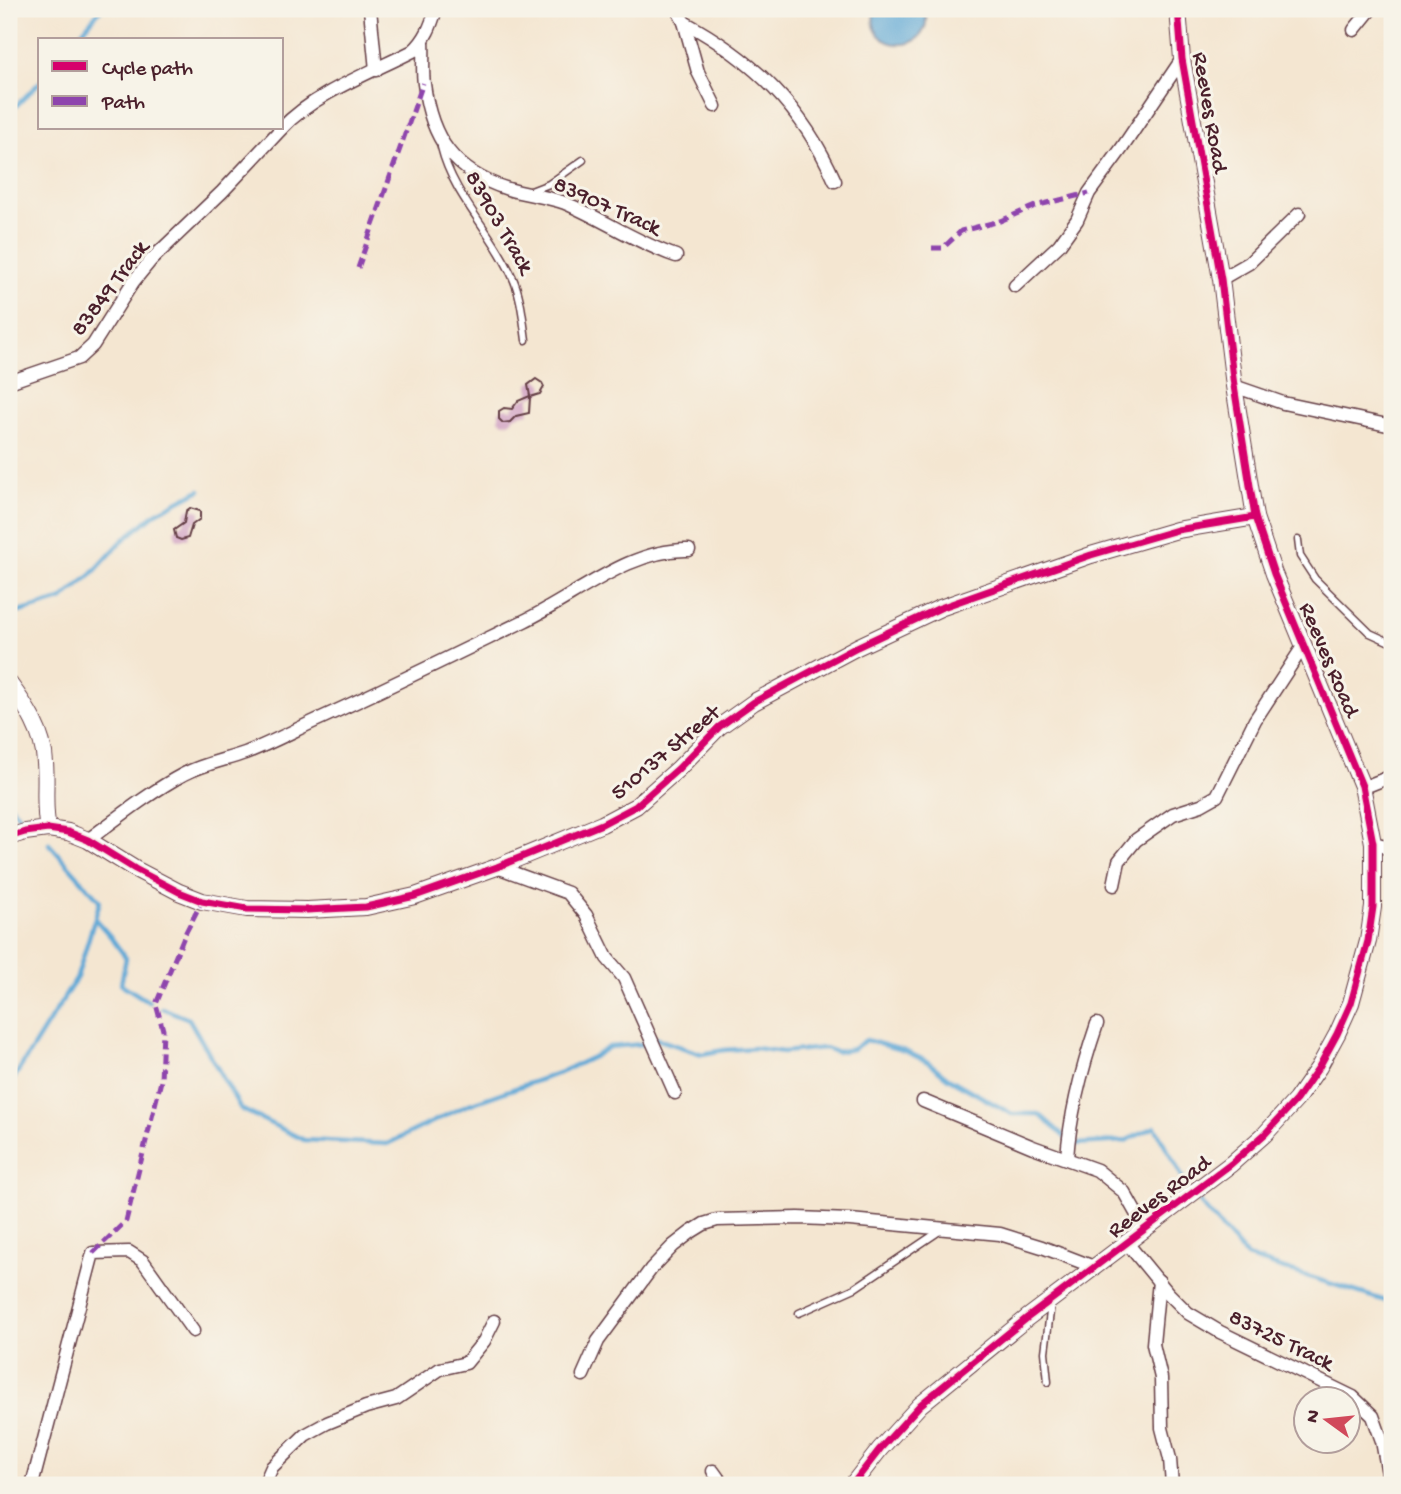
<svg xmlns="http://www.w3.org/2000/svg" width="1401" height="1494" viewBox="0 0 1401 1494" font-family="'Gochi Hand',sans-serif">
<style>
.water{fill:#5fa8d6;stroke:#546480;stroke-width:2}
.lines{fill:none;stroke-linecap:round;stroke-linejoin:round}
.stream{stroke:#5fa8d6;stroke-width:4.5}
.building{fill:#cd99c0}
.service-casing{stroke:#643d44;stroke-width:9}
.minor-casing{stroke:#643d44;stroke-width:15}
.tertiary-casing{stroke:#643d44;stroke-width:18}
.service{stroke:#fff;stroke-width:6}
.minor{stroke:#fff;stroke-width:12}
.tertiary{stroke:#fff;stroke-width:16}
.quiet{stroke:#8e44ad;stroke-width:5;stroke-dasharray:10 5;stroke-linecap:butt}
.cycleway-casing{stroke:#f7f3e8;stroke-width:11}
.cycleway{stroke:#d6006c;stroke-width:7}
.labels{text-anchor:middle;stroke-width:6;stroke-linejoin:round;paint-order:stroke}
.street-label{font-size:23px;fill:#4a1f2b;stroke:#f7f3e8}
</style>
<rect width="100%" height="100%" fill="#f7f3e8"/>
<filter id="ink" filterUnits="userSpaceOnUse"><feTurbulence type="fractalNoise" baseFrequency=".0143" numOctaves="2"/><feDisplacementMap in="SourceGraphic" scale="14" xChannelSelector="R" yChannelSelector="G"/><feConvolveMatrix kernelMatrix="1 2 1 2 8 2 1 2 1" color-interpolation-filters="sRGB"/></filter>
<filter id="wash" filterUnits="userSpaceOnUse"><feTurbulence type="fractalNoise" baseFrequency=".00686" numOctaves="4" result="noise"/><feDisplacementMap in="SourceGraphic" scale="28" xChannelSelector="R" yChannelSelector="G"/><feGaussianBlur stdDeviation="1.57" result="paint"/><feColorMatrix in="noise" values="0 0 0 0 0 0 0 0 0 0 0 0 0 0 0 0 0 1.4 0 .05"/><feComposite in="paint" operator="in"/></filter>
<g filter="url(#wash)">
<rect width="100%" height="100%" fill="#f4e6d1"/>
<path class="water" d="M875,9H925C936,58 862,54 875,9Z"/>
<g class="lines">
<g class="stream">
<polyline points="75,40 101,9"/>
<polyline points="9,113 40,82"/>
<polyline points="9,615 61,600 91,575 123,540 156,513 200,490"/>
<polyline points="9,804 26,823"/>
<polyline points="95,919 110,936 126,958 121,984 149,1002"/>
<polyline points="162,1008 189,1019 241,1109 304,1140 387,1144 467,1105 559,1073 593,1057 609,1047 642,1044 651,1037 702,1054 724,1050 755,1048 783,1052 825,1048 836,1052 853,1049 866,1040 905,1051 928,1062 948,1078 1012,1114 1039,1114 1066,1138 1076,1144 1125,1141 1155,1127 1185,1182"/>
<polyline points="9,1086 77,977 100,901 49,844"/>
<polyline points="1200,1203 1247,1257 1392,1303"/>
</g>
</g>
<g id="blocks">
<g class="building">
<polygon points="536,379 542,383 544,387 540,394 530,397 529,413 516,416 510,422 503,423 499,419 499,411 504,408 512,409 518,401 530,396 528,385"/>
<polygon points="190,508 200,511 200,519 192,525 188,538 181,540 176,538 174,530 184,523 186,511"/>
</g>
</g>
</g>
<g filter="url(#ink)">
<use href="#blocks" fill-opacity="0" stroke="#643d44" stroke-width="2"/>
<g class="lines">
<defs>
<g id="service">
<path d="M441,147C453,196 492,231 512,276C521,295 523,319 526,340"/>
<polyline points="531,191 549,184 583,160"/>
<polyline points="1298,540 1300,556 1315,579 1370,633 1392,643"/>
<polyline points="799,1313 855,1288 941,1230"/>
<polyline points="1048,1382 1045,1352 1051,1304"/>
</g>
<g id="minor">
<polyline points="370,9 376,70"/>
<polyline points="677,9 684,22 698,72 715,106"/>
<path d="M684,22C754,60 803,108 835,181"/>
<polyline points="1354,30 1371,9"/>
<path d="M423,41C424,55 422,70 424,84C431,139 454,172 508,189C527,195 547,196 565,203C603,219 637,243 676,256"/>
<path d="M282,128C315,93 370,73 413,51C426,39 431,26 436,9"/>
<polyline points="1221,279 1249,263 1299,214"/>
<polyline points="1015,286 1059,245 1077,220 1089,193 1122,148 1182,59"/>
<polyline points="9,382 79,358 93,345 133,282 151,260 222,192 282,128"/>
<polyline points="1234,386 1283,403 1392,426"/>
<polyline points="1362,788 1392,776"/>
<path d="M88,840C119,817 150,792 184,774C203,764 225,760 245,753C269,744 293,731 317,720C387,688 456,654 524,621C575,597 630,548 689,550"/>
<polyline points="1373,843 1382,845 1392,852"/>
<polyline points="497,867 568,893 586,915 607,958 624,978 675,1093"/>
<polyline points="1114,885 1119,861 1136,840 1173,814 1201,805 1217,796 1255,720 1304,645"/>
<polyline points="923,1101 1033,1147 1097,1170 1124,1192 1145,1229"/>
<path d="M1067,1158C1070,1112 1082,1068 1097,1024"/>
<polyline points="1127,1243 1168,1293 1188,1313 1220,1332 1353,1397 1373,1416 1382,1441 1390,1485"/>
<polyline points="1159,1281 1153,1344 1161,1378 1162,1428 1170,1459 1172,1485"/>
<polyline points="583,1375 598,1341 651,1269 673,1246 691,1232 704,1224 717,1220 798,1218 850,1220 1000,1234 1042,1247 1094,1267"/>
<polyline points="713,1471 723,1485"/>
<polyline points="32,1485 93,1253 129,1252 143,1261 193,1331"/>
<polyline points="264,1485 272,1467 305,1435 327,1423 366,1407 396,1399 440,1369 466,1363 484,1341 494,1321"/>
</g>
<g id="tertiary">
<path d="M9,683C26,706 44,733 45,763C47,785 43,806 48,829"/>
<polyline points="9,837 25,832 48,829 68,832 88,840 135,869 179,892 202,901 247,909 307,910 366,907 415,896 497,867 602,824 636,806 678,769 719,727 754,702 857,647 940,608 1091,555 1177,530 1255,517"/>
<polyline points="852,1485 880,1449 920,1405 1027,1318 1231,1164 1265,1134 1296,1100 1319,1067 1337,1034 1351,1003 1368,941 1373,907 1373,843 1362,786 1274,574 1255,517 1234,386 1221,279 1182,59 1178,9"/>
</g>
</defs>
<use href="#service" class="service-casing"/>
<use href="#minor" class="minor-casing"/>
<use href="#tertiary" class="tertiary-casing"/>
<use href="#service" class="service"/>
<use href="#minor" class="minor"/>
<use href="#tertiary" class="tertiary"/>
<g class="quiet">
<polyline points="932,248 943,248 961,231 1000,221 1035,206 1089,193"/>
<polyline points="358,268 423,83"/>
<polyline points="93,1253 126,1221 161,1081 163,1030 156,1004 185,934 202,901"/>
</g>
<defs>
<g id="cycleway">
<polyline points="9,837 25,832 48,829 68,832 88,840 135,869 179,892 202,901 247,909 307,910 366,907 415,896 497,867 602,824 636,806 678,769 719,727 754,702 857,647 940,608 1091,555 1177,530 1255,517"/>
<polyline points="852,1485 880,1449 920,1405 1027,1318 1231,1164 1265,1134 1296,1100 1319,1067 1337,1034 1351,1003 1368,941 1373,907 1373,843 1362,786 1274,574 1255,517 1234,386 1221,279 1182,59 1178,9"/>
</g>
</defs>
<use href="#cycleway" class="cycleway-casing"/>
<use href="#cycleway" class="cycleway"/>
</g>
</g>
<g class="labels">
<g class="street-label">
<text transform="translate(1212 112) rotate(80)" y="8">Reeves Road</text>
<text transform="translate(608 204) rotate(24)" y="8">83907 Track</text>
<text transform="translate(501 221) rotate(60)" y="8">83903 Track</text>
<text transform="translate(108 287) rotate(-53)" y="8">83849 Track</text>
<text transform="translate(1331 659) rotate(67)" y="8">Reeves Road</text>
<text transform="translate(664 751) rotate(-40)" y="8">510137 Street</text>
<text transform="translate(1158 1195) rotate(-37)" y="8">Reeves Road</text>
<text transform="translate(1282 1338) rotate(26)" y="8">83725 Track</text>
</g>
</g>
<rect width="1401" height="1494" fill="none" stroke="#f7f3e8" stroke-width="35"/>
<rect x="38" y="38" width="245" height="91" fill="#f7f3e8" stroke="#b29e9c" stroke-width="2"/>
<rect x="52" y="61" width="35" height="10" fill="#d6006c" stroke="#b29e9c" stroke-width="2"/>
<text x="102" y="74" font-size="21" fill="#4a1f2b">Cycle path</text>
<rect x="52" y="96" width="35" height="10" fill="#8e44ad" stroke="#b29e9c" stroke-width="2"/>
<text x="102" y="108" font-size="21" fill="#4a1f2b">Path</text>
<g transform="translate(1327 1420) rotate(285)"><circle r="33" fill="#f7f3e8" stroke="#b29e9c" stroke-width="2"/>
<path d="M0-5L12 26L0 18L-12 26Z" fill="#d1495b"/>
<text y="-10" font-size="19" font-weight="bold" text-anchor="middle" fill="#4a1f2b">N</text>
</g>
</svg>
